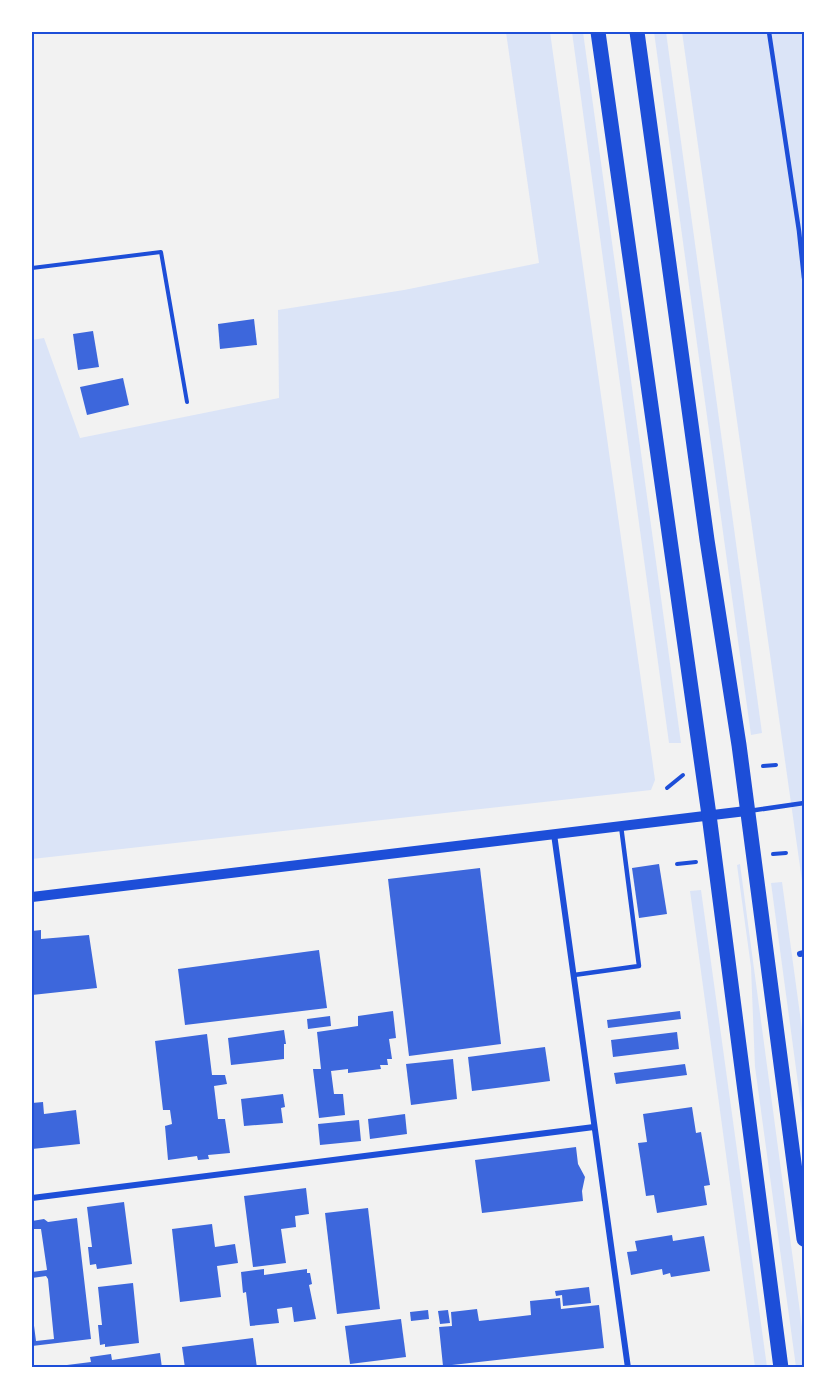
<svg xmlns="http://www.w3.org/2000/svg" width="836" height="1399" viewBox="0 0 836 1399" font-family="'IBM Plex Sans',sans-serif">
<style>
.green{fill:#dbe4f7}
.building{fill:#3d67dc}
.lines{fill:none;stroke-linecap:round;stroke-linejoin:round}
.path{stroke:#1d4ed8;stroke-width:4}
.service{stroke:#1d4ed8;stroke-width:4.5}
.minor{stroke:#1d4ed8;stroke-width:6}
.tertiary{stroke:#1d4ed8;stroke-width:10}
.primary{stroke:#1d4ed8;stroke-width:15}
.neatline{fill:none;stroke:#1d4ed8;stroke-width:2}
</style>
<rect width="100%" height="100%" fill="#f2f2f2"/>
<g class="green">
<polygon points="506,32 550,32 655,780 651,790 32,859 32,340 44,338 80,438 279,398 278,310 404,290 539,263"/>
<polygon points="572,32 583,32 681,743 669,743"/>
<polygon points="654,32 666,32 762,733 751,735"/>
<polygon points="682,32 804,32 804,895"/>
<polygon points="740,864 804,1342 804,1367 796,1367 755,1067 751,967 737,865"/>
<polygon points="782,882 804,1044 804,1128 771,883"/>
<polygon points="701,890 767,1367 755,1367 690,891"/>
</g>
<g class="building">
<polygon points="254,319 257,345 220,349 218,324"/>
<polygon points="93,331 99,367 78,370 73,334"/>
<polygon points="123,378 129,405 87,415 80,387"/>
<polygon points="659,864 667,914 639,918 632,868"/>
<polygon points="480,868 501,1044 409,1056 388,879"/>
<polygon points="41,930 41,939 89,935 97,988 32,995 32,931"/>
<polygon points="319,950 327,1008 185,1025 178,969"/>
<polygon points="393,1011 396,1038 389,1039 392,1059 387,1059 388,1065 380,1065 381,1069 348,1073 348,1069 331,1071 334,1094 343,1094 345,1115 319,1118 313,1069 321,1069 317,1032 358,1026 358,1016"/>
<polygon points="680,1011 681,1019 608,1028 607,1020"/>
<polygon points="330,1016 331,1026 308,1029 307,1019"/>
<polygon points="284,1030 286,1044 284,1044 284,1059 231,1065 228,1038"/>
<polygon points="677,1032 679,1049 613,1057 611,1040"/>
<polygon points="207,1034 212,1075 225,1075 227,1084 214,1086 218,1119 225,1119 230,1153 208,1155 209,1159 198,1160 197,1156 168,1160 165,1126 172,1124 170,1110 163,1110 155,1041"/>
<polygon points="545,1047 550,1081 472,1091 468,1057"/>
<polygon points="453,1059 457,1099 411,1105 406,1064"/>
<polygon points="685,1064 687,1075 616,1084 614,1073"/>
<polygon points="283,1094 285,1107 281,1108 283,1123 244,1126 241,1099"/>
<polygon points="43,1102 44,1114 76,1110 80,1144 32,1149 32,1103"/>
<polygon points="692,1107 696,1133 701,1132 710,1185 704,1186 707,1205 657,1213 654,1195 646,1196 638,1143 647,1142 643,1114"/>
<polygon points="405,1114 407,1134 370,1139 368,1119"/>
<polygon points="359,1120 361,1141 320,1145 318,1124"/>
<polygon points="576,1147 578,1164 585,1177 582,1191 583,1201 482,1213 475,1160"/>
<polygon points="306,1188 309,1214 295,1216 296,1227 281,1229 286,1263 253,1267 244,1196"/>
<polygon points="124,1202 132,1264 97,1269 96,1264 90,1265 88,1247 92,1247 87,1207"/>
<polygon points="368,1208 380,1309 337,1314 325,1213"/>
<polygon points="77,1218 91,1339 32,1346 32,1318 33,1318 36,1341 54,1339 48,1279 46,1276 32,1278 32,1272 47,1270 41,1229 32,1229 32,1221 44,1219 48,1222"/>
<polygon points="212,1224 215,1247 235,1244 238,1263 217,1266 221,1297 180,1302 172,1229"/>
<polygon points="672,1235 673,1241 704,1236 710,1271 671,1277 670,1273 663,1275 662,1269 631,1275 627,1252 637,1251 635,1241"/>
<polygon points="264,1269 264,1275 307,1269 307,1273 310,1273 312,1284 309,1285 316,1319 294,1322 292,1307 277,1309 279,1323 250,1326 246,1292 243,1293 241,1272"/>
<polygon points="133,1283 139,1343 105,1347 105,1344 100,1345 98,1325 102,1325 98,1287"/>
<polygon points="589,1287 591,1303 563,1306 562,1295 556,1296 555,1291"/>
<polygon points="560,1298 561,1309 599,1305 604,1348 443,1366 439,1327 452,1326 451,1312 477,1309 479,1321 531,1315 530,1301"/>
<polygon points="428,1310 429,1319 411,1321 410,1312"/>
<polygon points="448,1310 450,1323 440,1324 438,1311"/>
<polygon points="401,1319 406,1357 350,1364 345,1326"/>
<polygon points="253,1338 257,1368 185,1368 182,1347"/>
<polygon points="160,1353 162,1368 67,1368 67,1365 91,1362 90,1357 111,1354 112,1360"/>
</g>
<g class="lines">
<g class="path">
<polyline points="32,268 161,252 187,402"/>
<polyline points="763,766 776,765"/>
<polyline points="667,788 683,775"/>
<polyline points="773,854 786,853"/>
<polyline points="677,864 696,862"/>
</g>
<g class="service">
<polyline points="769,32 799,231 804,278"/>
<polyline points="749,811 804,803"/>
<polyline points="574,975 639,966 621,826"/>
</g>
<g class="minor">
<polyline points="554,834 628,1368"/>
<polyline points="800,954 804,953"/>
<polyline points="32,1198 594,1127"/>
</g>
<polyline class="tertiary" points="32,897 746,811"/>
<g class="primary">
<polyline points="598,32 709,815 781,1368"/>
<polyline points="637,32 707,540 739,745 804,1239"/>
</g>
</g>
<rect width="836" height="1399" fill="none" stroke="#ffffff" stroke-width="66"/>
<rect x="33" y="33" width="770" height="1333" class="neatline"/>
</svg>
